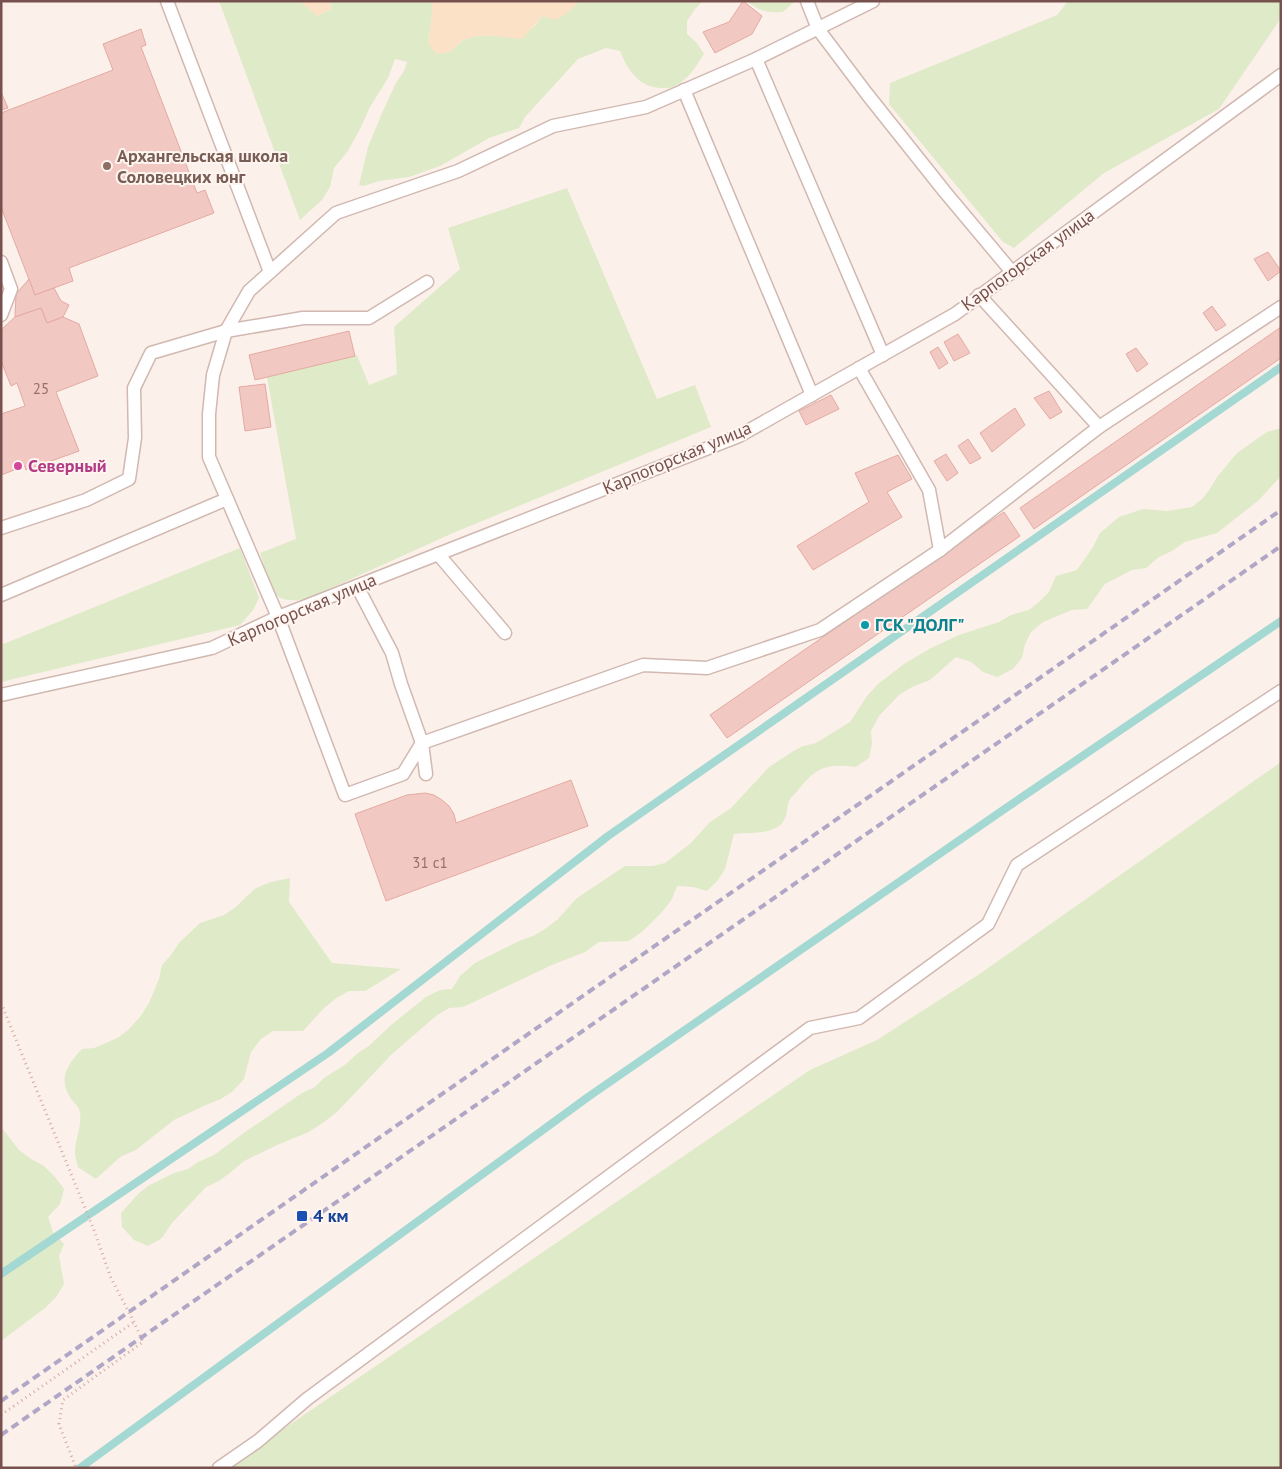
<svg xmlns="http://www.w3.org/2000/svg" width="1282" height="1469" viewBox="0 0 1282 1469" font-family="'PT Sans',sans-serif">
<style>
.green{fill:#dfeac8}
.sand{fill:#fbe1c5}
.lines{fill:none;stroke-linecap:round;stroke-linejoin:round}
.stream{stroke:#a4d8d2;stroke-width:8}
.building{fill:#f1c8c2;stroke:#e4aaa2}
.lane-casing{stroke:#d1b8b1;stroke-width:15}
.path{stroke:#d7aaa4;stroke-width:3;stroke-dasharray:1 4;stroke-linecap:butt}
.lane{stroke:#fff;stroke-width:12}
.rail{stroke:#b0a7c7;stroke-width:4;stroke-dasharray:8 5;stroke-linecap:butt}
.education-dot{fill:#8d6e63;stroke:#fff5f0;stroke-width:2}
.hotel-dot{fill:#d1479c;stroke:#fff5f0;stroke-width:2}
.culture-dot{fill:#0f9aa8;stroke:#fff5f0;stroke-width:2}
.transit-dot{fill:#1a4fb4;stroke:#fff5f0;stroke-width:2}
.labels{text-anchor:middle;stroke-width:4;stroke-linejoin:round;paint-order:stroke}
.number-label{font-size:15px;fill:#966f6a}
.education-label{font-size:18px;font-weight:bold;fill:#785e54;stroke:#fff5f0;text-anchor:start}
.street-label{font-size:18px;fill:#77514d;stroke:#fff5f0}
.hotel-label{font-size:18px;font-weight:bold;fill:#b23c85;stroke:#fff5f0;text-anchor:start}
.culture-label{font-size:18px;font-weight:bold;fill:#0d838f;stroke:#fff5f0;text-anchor:start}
.transit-label{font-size:18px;font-weight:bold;fill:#164399;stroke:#fff5f0;text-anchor:start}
</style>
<rect width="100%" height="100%" fill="#fcf0ea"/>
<g class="green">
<path d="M219,1H300L317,16L331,9L330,1H432V17L428,43L450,52L463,40L477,36H492L533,28L543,16L568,13L578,2L581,1H703L695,9L687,21V34L697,43L704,54C697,65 688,80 675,86C672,88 667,88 664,88C640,89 628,71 620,51L606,48L578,59L525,117L519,128L489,138L440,166L409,177L379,181L364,186L359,185L368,147L382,113L396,83L404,71L407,62L395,59L388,78L370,107L360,129L348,151L334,168L330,187L322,200L300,220Z"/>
<path d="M747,1H795L783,12C768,13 760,12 747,1Z"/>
<polygon points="1068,1 1281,1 1281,18 1219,109 1104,173 1014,248 1003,242 889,104 890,83 1057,15"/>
<path d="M567,188L657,399L695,385L711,427L453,533L307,599C298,600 287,602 279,597C269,591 264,564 260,553L296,539L267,377L357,355L369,385L397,374L394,327L460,269L448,228Z"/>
<path d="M1281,428V476L1259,500L1217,533L1185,542L1172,551L1159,557L1146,568L1132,570L1105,584L1087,609L1072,610L1043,622L1031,632L1025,644L1022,658L1013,669L997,677L983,672L971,662L956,657L930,680L912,687L899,695L879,716L871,731L872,744L869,758L856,767C828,763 816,767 799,789C796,793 791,797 789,801C786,810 788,819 779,826C766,835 749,832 734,834L725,869L718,880L707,891L693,887L677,886L672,899L663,911L643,931L629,941L599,942L585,952L552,965L478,1000L463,1007L449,1008L436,1016L392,1054L337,1112L324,1122L309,1132L277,1145L244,1161L231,1172L219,1181L206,1187L172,1223L162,1238L148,1246L134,1240L122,1227L121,1213L139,1193L148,1186L174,1173L188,1169L198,1162L214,1155L248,1130L302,1093L315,1087L324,1078L346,1064L358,1053L370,1045L391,1025L426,997L440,990L452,989L460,976L475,963L519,941L533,936L545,929L557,920L577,898L625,866H653L665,863L691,843L710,822L731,808L769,767L792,752L803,746L816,743L850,722L867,696L878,684L904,664L931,648L959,635L999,622L1011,615L1029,610L1039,602L1049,592L1056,576L1077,570L1093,547L1100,533L1119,517L1143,509L1167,511L1192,507L1202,499L1210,489L1217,477L1237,453L1267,432Z"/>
<polygon points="240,548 259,598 253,610 240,625 1,682 1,645"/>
<polygon points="1281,762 1281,1468 226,1468 810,1070 877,1040 978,975"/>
<path d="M290,878L289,902L332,963L401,969L365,991H349L335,999L323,1009L303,1031H273L261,1039L251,1052L244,1079L233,1091L221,1099L206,1105L174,1120L136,1150L120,1157L96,1179L78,1167C77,1162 75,1157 75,1152C75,1139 82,1126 80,1113C80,1108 75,1104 72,1100C57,1079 67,1065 82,1049L94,1048L106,1043L119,1037L129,1029L140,1017L149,1003L159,979L162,965L171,955L179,943L200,923L224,915L236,907L246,897L256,888L271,882Z"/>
<polygon points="1,1127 19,1150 31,1159 44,1166 55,1177 64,1189 60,1204 48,1217 53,1232 64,1244 59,1256 64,1284 56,1297 45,1308 1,1341"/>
</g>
<g class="sand">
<polygon points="300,1 330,1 331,9 317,16"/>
<polygon points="432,1 581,1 578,2 568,13 555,20 543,16 522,39 492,36 477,36 463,40 450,52 436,54 428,43 432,17"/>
</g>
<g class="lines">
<g class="stream">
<polyline points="1,1274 328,1053 608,836 1281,367"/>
<polyline points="80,1468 588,1097 1006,808 1281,621"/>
</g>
</g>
<g class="building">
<polygon points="743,1 762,16 752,34 715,53 703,32 729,22"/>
<polygon points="141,29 146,45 141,47 197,193 205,190 214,213 69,268 73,281 35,295 1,207 1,113 113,70 103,44"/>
<polygon points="1,92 8,108 1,110"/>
<polygon points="1268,252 1281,271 1268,281 1254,259"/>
<polygon points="29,279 35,295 54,288 61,301 69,305 63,317 47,323 41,308 15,317 16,294"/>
<polygon points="1212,306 1226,325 1216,331 1203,313"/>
<polygon points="41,308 47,323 63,317 79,324 98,376 56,392 79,451 26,470 25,466 1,475 1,414 25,406 17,383 11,386 1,361 1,330 15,317"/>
<polygon points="1281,327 1281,358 1034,529 1020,508"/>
<polygon points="349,331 355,356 255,380 249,355"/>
<polygon points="958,334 970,353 954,361 944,342"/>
<polygon points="938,347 948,363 939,369 930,352"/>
<polygon points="1136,348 1148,364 1137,372 1126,354"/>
<polygon points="265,384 271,427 245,431 239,387"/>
<polygon points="1049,391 1062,412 1050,419 1034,398"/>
<polygon points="831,395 839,409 806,425 799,411"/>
<polygon points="1015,408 1025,425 992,452 980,433"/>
<polygon points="968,439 981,458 970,464 958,446"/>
<polygon points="946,454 958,473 947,481 934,461"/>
<polygon points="898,455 912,479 887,492 902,517 813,570 797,546 869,502 855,473"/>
<polygon points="1004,512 1020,536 727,738 710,715"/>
<polygon points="571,780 588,826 386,901 355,814 407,795 425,793 434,795 442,800 449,806 454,814 456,823"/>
</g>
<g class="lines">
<defs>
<g id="lane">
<polyline points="167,1 270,272"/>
<polyline points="807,1 818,29 867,94 945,192 1012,272"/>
<polyline points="873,1 756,59 646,107 553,126 458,171 336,213 249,291 226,331 213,375 209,414 209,457 278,617 345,795 403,774 422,743 643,665 707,668 820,630 940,550 1099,427 1281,307"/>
<polyline points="756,59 883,355"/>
<polyline points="684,90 812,395"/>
<polyline points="1,262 11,289 1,315"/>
<polyline points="979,295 1099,427"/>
<polyline points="859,368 929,490 940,550"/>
<polyline points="1,528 86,500 129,479 135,438 134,388 151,353 226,331 303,318 369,318 427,282"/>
<polyline points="438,554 505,633"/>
<polyline points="357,586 392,653 401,684 422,743 426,774"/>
<polyline points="1,595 227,499"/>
<polyline points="1,695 212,648 278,617 739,436 955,314 1281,75"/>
<polyline points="219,1468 258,1441 307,1399 810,1028 859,1018 988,924 1017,865 1281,691"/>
</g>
</defs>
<use href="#lane" class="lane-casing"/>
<g class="path">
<polyline points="1,1003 94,1230 111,1278 134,1322 143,1342 63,1400 59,1424 76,1468"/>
<polyline points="1,1415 134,1322"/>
</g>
<use href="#lane" class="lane"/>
<g class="rail">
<polyline points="1,1401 1281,510"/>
<polyline points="1,1435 1281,546"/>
</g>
</g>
<circle class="education-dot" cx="107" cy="166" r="5"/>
<circle class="hotel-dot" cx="18" cy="466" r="5"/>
<circle class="culture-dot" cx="865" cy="625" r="5"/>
<rect class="transit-dot" x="296" y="1210" width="12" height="12" rx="2.5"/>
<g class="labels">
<g class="number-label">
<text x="41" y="394">25</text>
<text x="430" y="868">31 с1</text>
</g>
<g class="education-label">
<text x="117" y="162">Архангельская школа<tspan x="117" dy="21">Соловецких юнг</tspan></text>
</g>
<g class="street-label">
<text transform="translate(1028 260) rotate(-36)" y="6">Карпогорская улица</text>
<text transform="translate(677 458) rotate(-23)" y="6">Карпогорская улица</text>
<text transform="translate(302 610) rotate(-23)" y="6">Карпогорская улица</text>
</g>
<g class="hotel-label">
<text x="28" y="472">Северный</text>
</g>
<g class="culture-label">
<text x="875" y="631">ГСК "ДОЛГ"</text>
</g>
<g class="transit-label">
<text x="313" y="1222">4 км</text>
</g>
</g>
<rect width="1282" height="1469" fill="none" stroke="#77514d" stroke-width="5"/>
</svg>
